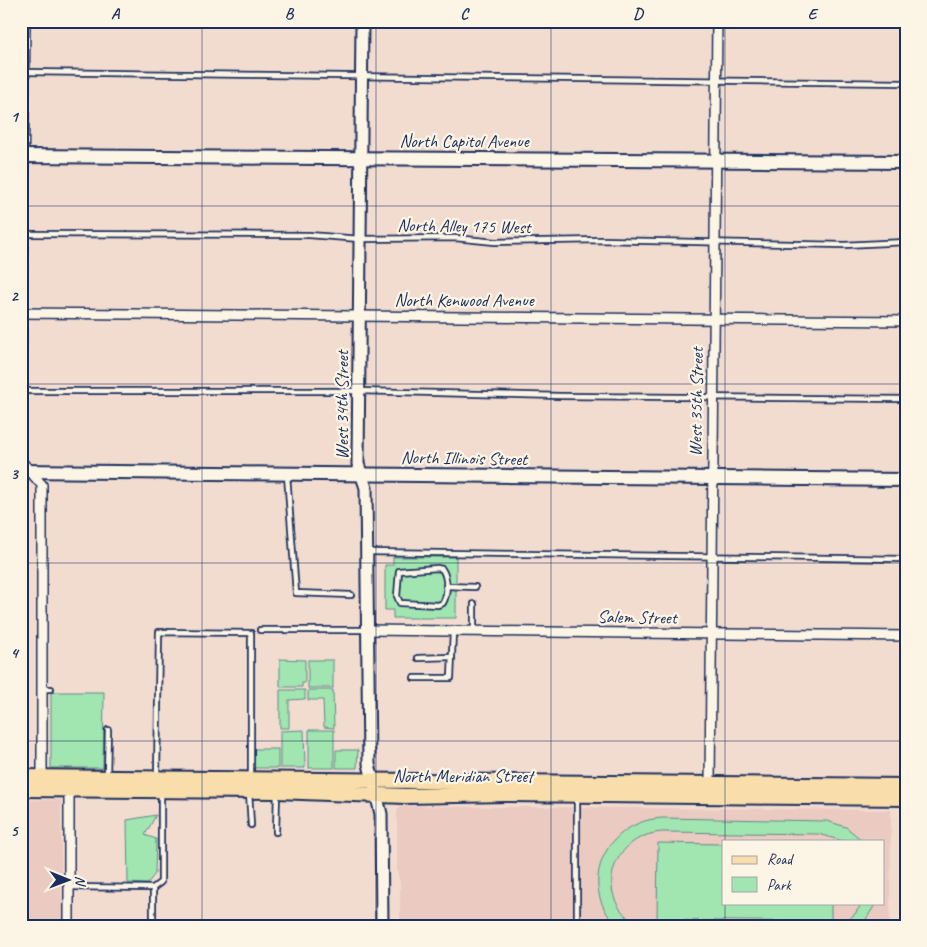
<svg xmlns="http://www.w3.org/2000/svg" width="927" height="947" viewBox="0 0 927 947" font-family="Caveat,sans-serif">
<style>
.built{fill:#ebcac1;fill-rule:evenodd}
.green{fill:#a1e5b0;stroke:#5e8a87}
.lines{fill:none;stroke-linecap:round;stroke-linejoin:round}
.service-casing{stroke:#1b2f5e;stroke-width:8}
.minor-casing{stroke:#1b2f5e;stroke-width:12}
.tertiary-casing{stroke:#1b2f5e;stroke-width:15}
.secondary-casing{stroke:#1b2f5e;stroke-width:16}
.primary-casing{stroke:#1b2f5e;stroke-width:18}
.service{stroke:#fcf5e5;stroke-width:4.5}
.minor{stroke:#fcf5e5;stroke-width:9}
.tertiary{stroke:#fcf5e5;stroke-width:11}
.secondary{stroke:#fcf5e5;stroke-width:12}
.primary{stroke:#f9deab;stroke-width:14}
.grid{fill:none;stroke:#1b2f5e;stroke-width:1;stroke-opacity:0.55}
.labels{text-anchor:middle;stroke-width:4.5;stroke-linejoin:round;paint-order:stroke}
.street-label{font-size:18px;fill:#1b2f5e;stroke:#fcf5e5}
.neatline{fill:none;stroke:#1b2f5e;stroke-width:2}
.grid-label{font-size:16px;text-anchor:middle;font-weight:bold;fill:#1b2f5e}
</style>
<rect width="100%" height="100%" fill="#f2dcd0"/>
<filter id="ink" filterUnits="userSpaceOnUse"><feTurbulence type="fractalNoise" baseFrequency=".02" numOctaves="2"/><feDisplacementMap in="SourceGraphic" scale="10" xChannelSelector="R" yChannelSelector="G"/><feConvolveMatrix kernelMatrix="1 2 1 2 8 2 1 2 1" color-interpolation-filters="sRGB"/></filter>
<g filter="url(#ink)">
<g class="built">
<polygon points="21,800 61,800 62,926 21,926"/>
<path d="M400,806L891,810L890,926H400V884L397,870V811ZM723,841H883V903H723Z"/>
</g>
<g class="green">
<polygon points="393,557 456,557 456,618 393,618 393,610 385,610 385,565 393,565"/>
<polygon points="280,659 305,660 305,683 302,683 302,687 280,687"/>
<rect x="308" y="660" width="25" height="28"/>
<polygon points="280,690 305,690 305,699 289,700 289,728 280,728"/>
<polygon points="308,690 333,690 334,728 324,727 323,700 308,700"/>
<polygon points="51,692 104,692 103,768 51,768"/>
<polygon points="304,730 305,768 280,768 280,731"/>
<rect x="309" y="730" width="25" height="38"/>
<rect x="254" y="749" width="24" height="19"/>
<polygon points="336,750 358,750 357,768 336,768"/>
<polygon points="156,815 145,835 156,839 155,874 147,884 128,883 127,820"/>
<path d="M663,818L827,821L846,827L863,841H843L818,834L663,832C609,835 592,901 640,926H617C575,884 607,820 663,818Z"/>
<polygon points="658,843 723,844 723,903 831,903 831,922 657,920"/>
<polygon points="862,903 876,903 862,926 841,926 855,914"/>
</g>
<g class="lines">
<defs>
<g id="service">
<polyline points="25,72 906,83"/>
<polyline points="23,234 309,235 360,239 455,238 495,242 601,240 844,245 906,242"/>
<polyline points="21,391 359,391 560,396 906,399"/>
<polyline points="287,475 296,593 351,595"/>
<polyline points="367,552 906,559"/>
<path d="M437,568L442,569C448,578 448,594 443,603L438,605L400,603L397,596L399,571Z"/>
<polyline points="446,586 475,587"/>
<polyline points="260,630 366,630"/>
<polyline points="474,631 474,604"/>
<polyline points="418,658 452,657"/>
<polyline points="414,678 451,678 453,631"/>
<polyline points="42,689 51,689"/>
<polyline points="107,776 108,730"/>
<polyline points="157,777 159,632 251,633 251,778"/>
<polyline points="249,792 251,825"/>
<polyline points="276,832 277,793"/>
<polyline points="68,887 153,888"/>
<polyline points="153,926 153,888 161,882 161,793"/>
<polyline points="577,926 577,796"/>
</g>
<g id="minor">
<polyline points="21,313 906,321"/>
<polyline points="21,362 25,21"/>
<polyline points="21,461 42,485 42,777"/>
<polyline points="368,630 906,636"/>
<polyline points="710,784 717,21"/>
<polyline points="69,926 69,789"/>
</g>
<polyline id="tertiary" points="362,21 358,464 366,488 369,764 381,814 382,926"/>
<g id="secondary">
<polyline points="21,156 906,162"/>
<polyline points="21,471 906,480"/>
</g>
<g id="primary">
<polyline points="21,777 906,786"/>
<polyline points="21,789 277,791 405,796 507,794 906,798"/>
</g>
</defs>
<use href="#service" class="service-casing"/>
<use href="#minor" class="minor-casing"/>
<use href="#tertiary" class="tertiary-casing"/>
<use href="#secondary" class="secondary-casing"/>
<use href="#primary" class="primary-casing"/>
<use href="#service" class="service"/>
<use href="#minor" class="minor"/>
<use href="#tertiary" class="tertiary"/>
<use href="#secondary" class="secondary"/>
<use href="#primary" class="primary"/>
</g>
</g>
<path class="grid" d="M202,21V926M376,21V926M551,21V926M725,21V841M21,206H906M21,384H906M21,563H906M21,741H906M725,903V926"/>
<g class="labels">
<g class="street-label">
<text x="464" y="147">North Capitol Avenue</text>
<text transform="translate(464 226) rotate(1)" y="6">North Alley 175 West</text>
<text x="464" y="306">North Kenwood Avenue</text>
<text transform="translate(696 402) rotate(-89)" y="6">West 35th Street</text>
<text transform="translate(342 405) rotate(-90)" y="6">West 34th Street</text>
<text transform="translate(464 458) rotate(1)" y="6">North Illinois Street</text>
<text transform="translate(637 617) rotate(1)" y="6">Salem Street</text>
<text x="463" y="782">North Meridian Street</text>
</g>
</g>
<rect width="927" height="947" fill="none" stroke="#fcf5e5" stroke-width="55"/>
<rect x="722" y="840" width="162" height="65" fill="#fcf5e5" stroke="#a2a6af"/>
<rect x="732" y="856" width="25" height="8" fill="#f9deab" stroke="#a2a6af"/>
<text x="767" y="864" font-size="15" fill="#1b2f5e">Road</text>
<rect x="732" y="877" width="25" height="15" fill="#a1e5b0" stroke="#a2a6af"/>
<text x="767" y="890" font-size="15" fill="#1b2f5e">Park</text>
<g transform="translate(68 880) rotate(91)" stroke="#fcf5e5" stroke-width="4" paint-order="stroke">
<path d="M0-4L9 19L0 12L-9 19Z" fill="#1b2f5e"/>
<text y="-8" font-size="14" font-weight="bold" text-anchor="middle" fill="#1b2f5e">N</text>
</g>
<rect x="28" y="28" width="872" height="892" class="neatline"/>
<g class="grid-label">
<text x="115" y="19">A</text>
<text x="289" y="19">B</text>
<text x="464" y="19">C</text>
<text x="638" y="19">D</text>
<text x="812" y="19">E</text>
<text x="14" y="122">1</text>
<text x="14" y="301">2</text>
<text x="14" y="479">3</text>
<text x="14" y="658">4</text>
<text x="14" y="836">5</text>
</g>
</svg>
